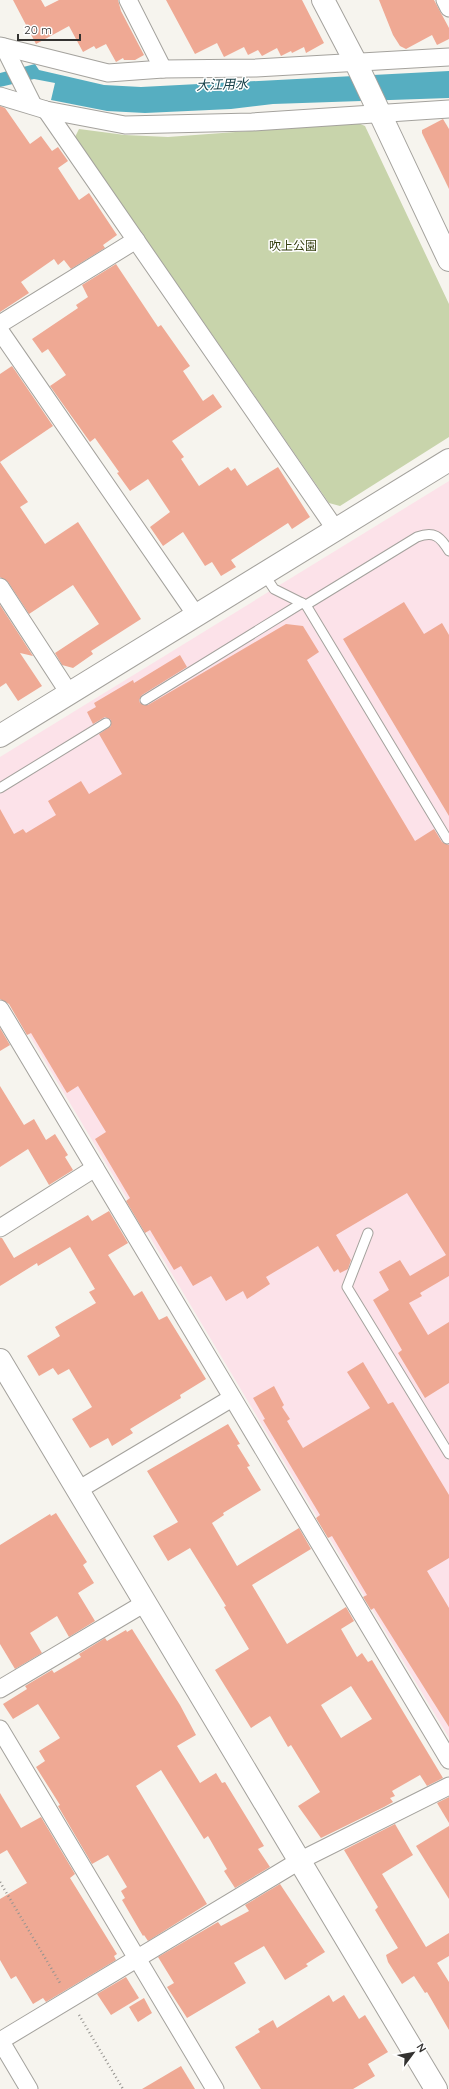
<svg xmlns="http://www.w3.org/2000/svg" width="449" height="2089" viewBox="0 0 449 2089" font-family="Quicksand,'Noto Sans JP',sans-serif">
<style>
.industrial{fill:#fce2e9}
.green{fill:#c8d4ab}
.water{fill:#56aec1}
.building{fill:#efa994;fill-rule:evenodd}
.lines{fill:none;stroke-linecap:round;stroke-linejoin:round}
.service-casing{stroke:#a4a29d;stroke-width:11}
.minor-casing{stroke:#a4a29d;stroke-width:19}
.tertiary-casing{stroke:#a4a29d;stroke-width:24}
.path{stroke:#969490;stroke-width:2.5;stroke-dasharray:1 3;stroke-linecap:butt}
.service{stroke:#fff;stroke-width:9}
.minor{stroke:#fff;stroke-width:17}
.tertiary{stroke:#fff;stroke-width:22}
.labels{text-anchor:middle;stroke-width:3;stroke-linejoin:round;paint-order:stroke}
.park-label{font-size:12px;fill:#353f0f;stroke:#fff}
.water-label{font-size:13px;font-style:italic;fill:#174048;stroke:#fff}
</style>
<rect width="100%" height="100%" fill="#f6f4ee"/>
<polygon class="industrial" points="449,481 449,1738 0,986 0,757"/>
<polygon class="green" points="358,123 365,126 449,304 449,437 340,506 329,503 75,137 79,129 125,135 168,137"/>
<polygon class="water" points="35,64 39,70 104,85 141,87 449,71 449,98 273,104 231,109 145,113 107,111 51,100 55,83 34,79 0,87 0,73"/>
<g class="building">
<polygon points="13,0 41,0 45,7 59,0 118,0 121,11 144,55 135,60 124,60 123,58 116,62 106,44 96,49 94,46 83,52 69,26 36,44"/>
<polygon points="166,0 302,0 324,43 306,53 304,47 292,53 291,51 281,56 277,48 262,56 258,50 248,55 244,47 224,57 217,43 195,54"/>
<polygon points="379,0 434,0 449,28 449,39 437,45 432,35 406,49 400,46 393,35"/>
<polygon points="0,106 5,108 30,144 41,136 52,151 58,147 68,161 58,168 79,200 89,193 117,235 103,245 105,248 71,269 64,260 58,265 54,259 21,282 29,293 0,312"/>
<polygon points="443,119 449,129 449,189 422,133 422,130"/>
<polygon points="116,264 158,327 161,325 190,366 183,371 203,401 213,394 222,407 172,441 184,457 181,459 199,486 228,467 231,471 235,468 247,486 278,467 310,517 292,529 288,523 231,560 236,567 221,576 212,562 205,566 183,532 163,546 150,527 170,512 148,479 130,491 117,473 119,472 95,438 90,442 50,386 66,375 48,349 42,353 32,339 78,308 76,305 88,297 82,285"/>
<polygon points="12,366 53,426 0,462 0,374"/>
<polygon points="0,462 28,502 20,507 45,544 78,522 141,619 91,651 93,654 73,668 62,665 55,653 99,624 73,585 29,614 8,582 0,577"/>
<polygon points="404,602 424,634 442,623 449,635 449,816 343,639"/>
<polygon points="0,605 33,656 20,653 42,686 18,701 6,683 0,687"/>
<polygon points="286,624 303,626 319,652 307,660 415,841 434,829 442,842 449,845 449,1276 420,1293 422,1296 409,1303 428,1335 449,1322 449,1383 425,1398 398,1353 402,1350 373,1300 389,1290 379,1272 400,1260 410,1276 446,1255 407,1193 336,1235 351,1260 348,1269 340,1273 338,1269 334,1272 318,1246 266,1277 270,1284 247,1299 243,1291 226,1301 211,1276 193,1286 181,1266 174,1270 150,1230 145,1233 126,1201 130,1198 95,1139 106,1132 78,1086 67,1093 31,1033 27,1035 9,1004 0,999 0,809 14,834 23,829 26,833 56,815 48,801 81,781 89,794 122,774 99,734 111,726 111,720 105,717 93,724 87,712 96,707 94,703 133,680 134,683 180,655 187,667 142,695 139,700 140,703 148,705"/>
<polygon points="0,1028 10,1045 0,1051"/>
<polygon points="0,1086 24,1125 34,1119 46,1140 55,1134 68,1155 65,1157 73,1170 49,1185 28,1149 0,1167"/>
<polygon points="109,1211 128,1243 108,1255 134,1296 142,1291 159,1320 167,1316 206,1379 180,1395 181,1398 130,1429 133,1433 112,1446 108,1438 90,1448 72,1419 92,1407 69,1369 58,1375 53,1368 39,1376 27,1356 60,1336 55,1327 96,1303 89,1292 95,1289 70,1247 38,1266 37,1263 0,1286 0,1238 2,1238 14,1258 88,1215 92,1221"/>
<polygon points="363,1362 388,1404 393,1402 449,1495 449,1558 427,1571 449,1608 449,1727 374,1608 371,1610 363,1597 367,1595 332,1536 328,1538 316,1518 320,1515 263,1420 265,1419 253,1398 274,1386 284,1405 282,1407 290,1419 287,1421 303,1448 370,1408 347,1372"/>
<path d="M228,1424L240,1444L237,1445L250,1466L247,1467L261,1490L223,1513L224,1515L212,1523L237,1566L299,1528L311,1549L252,1585L287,1644L346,1607L354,1621L341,1629L357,1657L362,1653L368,1662L372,1660L443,1778L427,1786L420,1775L392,1791L395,1796L390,1798L393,1802L384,1807L321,1838L298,1806L320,1792L291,1745L288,1747L270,1716L251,1728L215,1670L249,1649L224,1607L226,1606L190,1548L168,1561L153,1536L178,1522L147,1471ZM351,1686L372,1719L341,1738L321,1705Z"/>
<polygon points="56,1513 87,1562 83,1565 94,1583 78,1593 95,1621 69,1637 57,1616 30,1633 42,1653 15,1669 0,1644 0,1545 50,1514 51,1516"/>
<polygon points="132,1629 180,1705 196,1735 177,1746 200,1783 216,1773 222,1783 225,1782 264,1846 258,1849 270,1867 235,1888 224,1871 227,1869 208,1836 204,1839 161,1770 136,1786 207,1904 148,1941 144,1935 143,1936 122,1900 125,1898 121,1891 127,1887 108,1855 92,1864 58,1806 60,1805 36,1767 45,1761 39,1751 60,1738 38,1704 13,1719 3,1704 27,1689 25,1686 52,1670 54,1673 81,1657 79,1654 105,1638 107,1641 126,1630 127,1632"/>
<polygon points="0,1793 21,1828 41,1817 75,1874 70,1878 117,1954 114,1956 116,1960 46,2002 43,1998 33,2004 16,1976 11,1979 0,1960 0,1899 27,1883 7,1850 0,1854"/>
<polygon points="449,1797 449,1823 437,1803"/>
<polygon points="395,1824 413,1855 382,1874 426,1947 449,1933 449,1956 437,1963 449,1982 449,2030 427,1992 425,1993 414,1976 402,1984 388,1962 386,1955 398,1948 375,1910 378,1907 344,1850"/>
<polygon points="449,1826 449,1899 416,1846"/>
<polygon points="280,1884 325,1952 306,1964 308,1966 285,1980 264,1946 234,1963 246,1983 187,2018 167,1987 174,1983 158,1957 218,1922 221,1926 249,1911 245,1905"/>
<polygon points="126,1977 139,1998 111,2015 97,1994"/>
<polygon points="329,1995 333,2002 344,1995 359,2019 365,2015 388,2052 368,2064 375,2076 353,2089 261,2089 235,2047 260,2032 258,2029 273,2020 277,2028"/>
<polygon points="144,1998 152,2013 138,2022 129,2007"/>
<polygon points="181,2066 195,2089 142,2089"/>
</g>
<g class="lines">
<defs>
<g id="service">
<path d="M264,574L274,589L306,605L417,537C434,531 440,536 449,551"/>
<polyline points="306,605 447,839"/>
<polyline points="145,700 302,603"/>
<polyline points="0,788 106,723"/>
<polyline points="368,1233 347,1287 449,1454"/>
</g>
<g id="minor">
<polyline points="128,0 163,69"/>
<polyline points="445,0 449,8"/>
<polyline points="0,46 108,73 163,69 256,68 449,57"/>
<polyline points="4,47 33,105"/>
<polyline points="0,96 46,110 125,125 252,122 449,109"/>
<polyline points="46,110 336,530"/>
<polyline points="0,324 136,240"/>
<polyline points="0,331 196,615"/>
<polyline points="0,587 69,693"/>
<polyline points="0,1009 449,1760"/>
<polyline points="0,1228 95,1168"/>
<polyline points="78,1490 232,1398"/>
<polyline points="0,1689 145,1603"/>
<polyline points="0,1729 215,2089"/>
<polyline points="0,2040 29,2089"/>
<polyline points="0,2041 299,1861 449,1786"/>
</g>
<g id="tertiary">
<polyline points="323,0 356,63 449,260"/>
<polyline points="0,736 449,460"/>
<polyline points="0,1360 436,2089"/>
</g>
</defs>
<use href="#service" class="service-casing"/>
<use href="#minor" class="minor-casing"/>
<use href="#tertiary" class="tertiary-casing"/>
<g class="path">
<polyline points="0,1882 60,1983"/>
<polyline points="79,2015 123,2089"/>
</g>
<use href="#service" class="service"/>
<use href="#minor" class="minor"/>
<use href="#tertiary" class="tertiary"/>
</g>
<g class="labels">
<g class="park-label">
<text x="293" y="250">吹上公園</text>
</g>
<g class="water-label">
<text transform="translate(222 84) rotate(-2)" y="5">大江用水</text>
</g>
</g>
<g transform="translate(413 2053) rotate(58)" stroke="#ffffff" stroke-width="3" paint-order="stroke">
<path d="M0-3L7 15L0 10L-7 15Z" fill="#333230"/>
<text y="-6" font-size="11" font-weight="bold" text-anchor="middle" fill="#333230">N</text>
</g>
<path d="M18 34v6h62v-6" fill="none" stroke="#333230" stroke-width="2"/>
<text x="24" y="34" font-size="12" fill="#333230" stroke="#ffffff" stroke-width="3" paint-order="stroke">20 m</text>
</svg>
